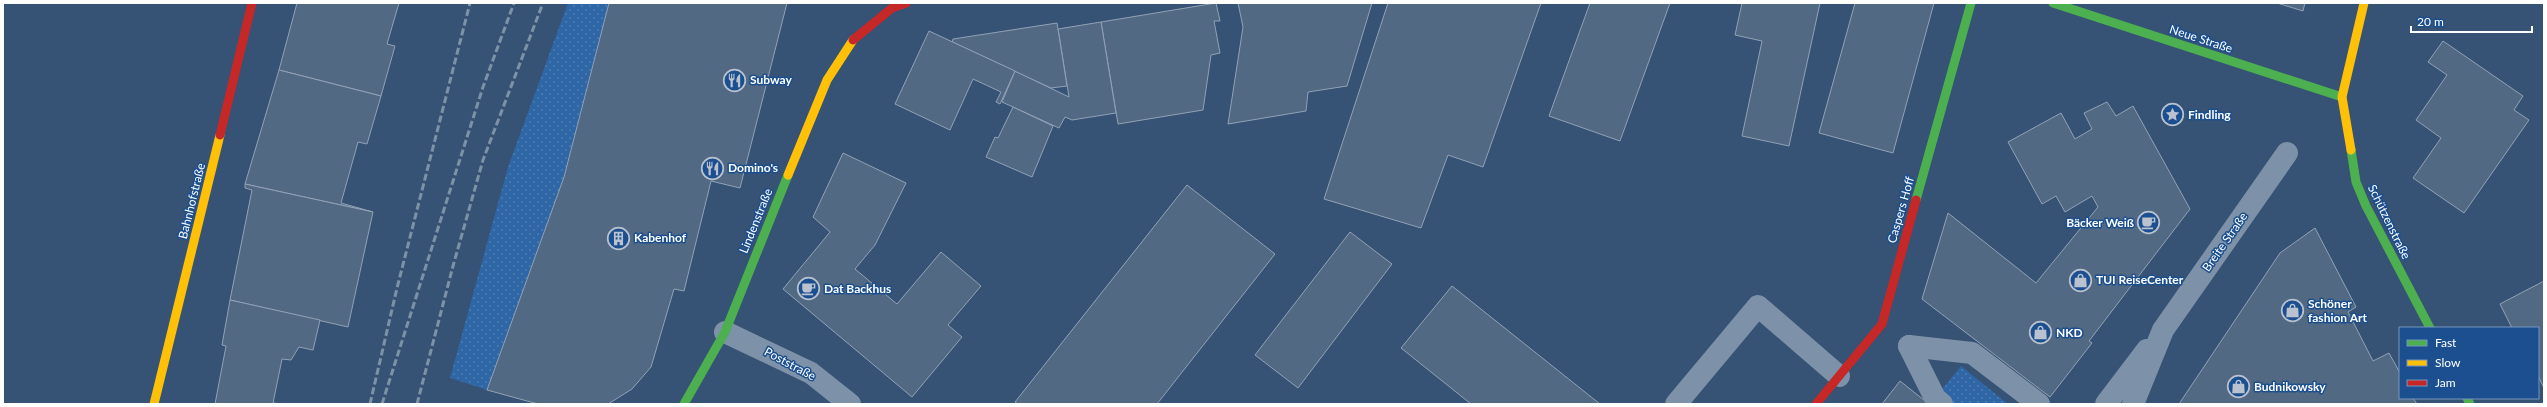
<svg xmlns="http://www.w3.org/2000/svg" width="2547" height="407" viewBox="0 0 2547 407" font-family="Lato,sans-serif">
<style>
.grass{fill:url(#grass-dots)}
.building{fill:#526984;stroke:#92a2b6}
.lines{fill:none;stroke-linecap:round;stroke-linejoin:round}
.lane{stroke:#7d92a8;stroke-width:22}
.street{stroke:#7d92a8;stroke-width:22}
.fast{stroke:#4caf50;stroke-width:9}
.slow{stroke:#ffc107;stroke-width:9}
.jam{stroke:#c62828;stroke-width:9}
.rail{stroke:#7e92a7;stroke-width:3;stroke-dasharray:7 3;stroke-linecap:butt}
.labels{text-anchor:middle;stroke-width:3;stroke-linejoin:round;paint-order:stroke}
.street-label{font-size:12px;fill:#fff;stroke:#1b4f8f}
.poi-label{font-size:12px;font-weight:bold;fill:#fff;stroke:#1b4f8f;text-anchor:start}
</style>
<defs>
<pattern id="grass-dots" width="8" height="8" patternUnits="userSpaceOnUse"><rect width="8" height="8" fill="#2f66a5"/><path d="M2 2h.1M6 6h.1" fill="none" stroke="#4e7db2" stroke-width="1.8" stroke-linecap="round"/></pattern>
</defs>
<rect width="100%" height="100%" fill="#365274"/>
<g class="grass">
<polygon points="568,3 609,3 564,177 487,390 450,378 508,167"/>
<polygon points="1961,366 2008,404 1953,404 1939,393"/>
</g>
<g class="building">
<polygon points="297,3 399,3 387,44 395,46 381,96 279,70"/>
<polygon points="609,3 787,3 740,188 711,181 684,291 674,289 651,367 632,389 608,404 538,404 487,390 564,177"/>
<polygon points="1216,3 1220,21 1214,21 1220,53 1211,55 1203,110 1118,124 1101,22"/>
<polygon points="1238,3 1372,3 1347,86 1308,92 1306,111 1228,124 1243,27"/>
<polygon points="1388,3 1541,3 1483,167 1448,155 1421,228 1324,199"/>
<polygon points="1590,3 1670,3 1620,141 1549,116"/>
<polygon points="1742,3 1820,3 1789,146 1742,136 1762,41 1735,35"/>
<polygon points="1855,3 1934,3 1893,153 1819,133"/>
<polygon points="2277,3 2305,3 2303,11"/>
<polygon points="1101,22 1116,113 1072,120 1065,117 1059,128 1002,102 1015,71 1069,97 1058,29"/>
<polygon points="1057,23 1067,86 1051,88 952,42 953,39"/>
<polygon points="929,31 1015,71 1000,104 996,102 1001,92 973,79 950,130 895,104"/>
<polygon points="2443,41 2523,96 2514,110 2529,120 2464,213 2413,178 2441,138 2416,120 2447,75 2428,62"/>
<polygon points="279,70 381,96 367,144 358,142 341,203 373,212 245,184"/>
<polygon points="2107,102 2116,116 2133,106 2190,209 2089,341 2092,343 2050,397 1922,299 1948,213 2036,283 2098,207 2092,196 2065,212 2056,196 2042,204 2008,142 2061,113 2075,139 2092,129 2084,113"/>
<polygon points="1013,107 1053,126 1032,177 986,157 995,137 998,138"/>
<polygon points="843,153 906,183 875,245 855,269 897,304 941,252 981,286 948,325 962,337 912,397 783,289 830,232 813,217"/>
<polygon points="245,184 373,212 348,327 230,300 252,190 245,188"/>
<polygon points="1187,185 1275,254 1157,404 1018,404 1015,402"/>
<polygon points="2315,228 2356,307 2348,312 2373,361 2389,353 2400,373 2400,398 2413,398 2417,404 2179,404 2280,253"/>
<polygon points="1350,232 1392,264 1298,388 1255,355"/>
<polygon points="2544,281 2544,388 2538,376 2538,328 2512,328 2500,304"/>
<polygon points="1452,286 1600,404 1471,404 1401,348"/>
<polygon points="230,300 320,320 313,350 299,347 291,360 282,359 273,403 282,404 215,404 226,346 222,345"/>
<polygon points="1900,381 1929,404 1882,404"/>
</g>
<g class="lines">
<polyline class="lane" points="1676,404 1758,306 1839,376"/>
<g class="street">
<polyline points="725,332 811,373 850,404"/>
<polyline points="1909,346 1972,353 2039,404"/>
<polyline points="1909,346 1935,398 1942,404"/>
<polyline points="2106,404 2147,350"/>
<polyline points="2133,404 2163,330 2287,153"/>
</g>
<g class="fast">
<polyline points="2053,3 2342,97"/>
<polyline points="2351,150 2356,182 2366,206 2430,328"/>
<polyline points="1916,200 1971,3"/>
<polyline points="2467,398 2470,404"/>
<polyline points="684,404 725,332 788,175"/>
</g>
<g class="slow">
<polyline points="2351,150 2342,97 2364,3"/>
<polyline points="788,175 827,80 853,40"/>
<polyline points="154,404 220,135"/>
</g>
<g class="jam">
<polyline points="853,40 892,8 906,3"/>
<polyline points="220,135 252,3"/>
<polyline points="1816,404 1882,324 1916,200"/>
</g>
<g class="rail">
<polyline points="370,404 397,288 470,3"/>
<polyline points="382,404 483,87 514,3"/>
<polyline points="417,404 453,266 483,160 543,3"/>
</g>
</g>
<defs>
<symbol id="restaurant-ring" viewBox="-11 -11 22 22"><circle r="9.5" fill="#1b4f8f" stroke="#b9c2ce" stroke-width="1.5"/><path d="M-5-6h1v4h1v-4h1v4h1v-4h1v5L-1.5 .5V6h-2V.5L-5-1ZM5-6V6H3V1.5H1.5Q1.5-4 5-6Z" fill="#b9c2ce"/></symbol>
<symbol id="sight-ring" viewBox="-11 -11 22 22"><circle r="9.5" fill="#1b4f8f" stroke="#b9c2ce" stroke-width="1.5"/><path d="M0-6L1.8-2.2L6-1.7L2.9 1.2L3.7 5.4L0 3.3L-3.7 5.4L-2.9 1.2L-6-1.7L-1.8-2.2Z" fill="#b9c2ce"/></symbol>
<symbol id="cafe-ring" viewBox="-11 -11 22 22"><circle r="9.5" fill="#1b4f8f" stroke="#b9c2ce" stroke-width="1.5"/><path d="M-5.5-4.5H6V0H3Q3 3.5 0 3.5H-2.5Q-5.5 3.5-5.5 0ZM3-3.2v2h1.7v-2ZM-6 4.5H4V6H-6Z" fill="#b9c2ce"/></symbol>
<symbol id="building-ring" viewBox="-11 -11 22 22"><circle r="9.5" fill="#1b4f8f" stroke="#b9c2ce" stroke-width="1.5"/><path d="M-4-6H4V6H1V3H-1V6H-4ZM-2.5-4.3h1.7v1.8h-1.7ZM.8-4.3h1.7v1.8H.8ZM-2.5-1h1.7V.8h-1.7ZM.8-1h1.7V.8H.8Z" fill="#b9c2ce"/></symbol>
<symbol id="shop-ring" viewBox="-11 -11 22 22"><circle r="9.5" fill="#1b4f8f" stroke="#b9c2ce" stroke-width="1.5"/><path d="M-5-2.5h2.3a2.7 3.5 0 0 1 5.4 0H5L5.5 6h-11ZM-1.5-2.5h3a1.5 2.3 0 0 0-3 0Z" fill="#b9c2ce"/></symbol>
</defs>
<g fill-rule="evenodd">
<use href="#restaurant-ring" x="722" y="68" width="25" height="25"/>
<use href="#sight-ring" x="2160" y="102" width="25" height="25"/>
<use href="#restaurant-ring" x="700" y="156" width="25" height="25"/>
<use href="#cafe-ring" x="2136" y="210" width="25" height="25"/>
<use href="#building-ring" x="606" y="226" width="25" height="25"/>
<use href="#shop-ring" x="2068" y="268" width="25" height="25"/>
<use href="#cafe-ring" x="796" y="276" width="25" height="25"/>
<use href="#shop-ring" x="2280" y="298" width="25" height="25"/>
<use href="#shop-ring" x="2028" y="320" width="25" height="25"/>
<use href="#shop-ring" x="2226" y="374" width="25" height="25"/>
</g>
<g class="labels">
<g class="street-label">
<text transform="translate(2201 39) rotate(18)" y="4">Neue Straße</text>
<text transform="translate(192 201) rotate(-76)" y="4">Bahnhofstraße</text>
<text transform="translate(1901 210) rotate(-74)" y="4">Caspers Hoff</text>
<text transform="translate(756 221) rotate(-68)" y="4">Lindenstraße</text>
<text transform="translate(2389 222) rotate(64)" y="4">Schützenstraße</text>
<text transform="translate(2225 242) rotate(-55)" y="4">Breite Straße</text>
<text transform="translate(790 364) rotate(28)" y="4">Poststraße</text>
</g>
<g class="poi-label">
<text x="750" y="84">Subway</text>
<text x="2188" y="119">Findling</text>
<text x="728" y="172">Domino's</text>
<text x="2134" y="227" text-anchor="end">Bäcker Weiß</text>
<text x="634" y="242">Kabenhof</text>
<text x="2096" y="284">TUI ReiseCenter</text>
<text x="824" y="293">Dat Backhus</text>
<text x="2308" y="308">Schöner<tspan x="2308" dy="14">fashion Art</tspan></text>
<text x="2056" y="337">NKD</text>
<text x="2254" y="391">Budnikowsky</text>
</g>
</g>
<rect width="2547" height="407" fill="none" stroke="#ffffff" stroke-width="8"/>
<rect x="2399" y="327" width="140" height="72" fill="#1b4f8f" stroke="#7695bc"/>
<rect x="2407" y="340" width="20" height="6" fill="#4caf50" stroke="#7695bc"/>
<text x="2435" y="347" font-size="12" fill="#ffffff">Fast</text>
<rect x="2407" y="360" width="20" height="6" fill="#ffc107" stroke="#7695bc"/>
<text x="2435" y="367" font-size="12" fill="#ffffff">Slow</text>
<rect x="2407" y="380" width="20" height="6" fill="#c62828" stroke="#7695bc"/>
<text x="2435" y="387" font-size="12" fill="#ffffff">Jam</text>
<path d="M2411 26v6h121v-6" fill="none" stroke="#ffffff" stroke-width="2"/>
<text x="2417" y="26" font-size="12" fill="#ffffff" stroke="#1b4f8f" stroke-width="3" paint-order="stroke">20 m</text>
</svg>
